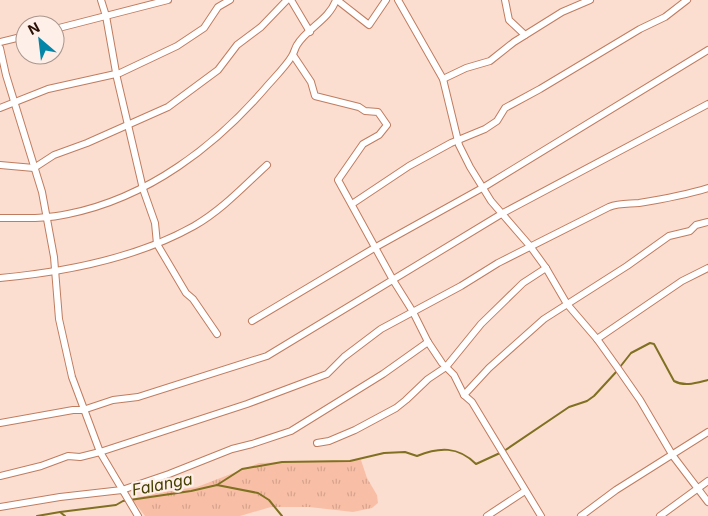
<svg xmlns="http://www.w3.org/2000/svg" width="708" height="516" viewBox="0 0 708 516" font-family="Inter,sans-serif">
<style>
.grass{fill:url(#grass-tufts)}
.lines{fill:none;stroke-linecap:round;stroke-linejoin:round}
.stream{stroke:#7f7121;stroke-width:2}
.minor-casing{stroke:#bf7c5f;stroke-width:8}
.minor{stroke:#fff;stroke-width:6}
.labels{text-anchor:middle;stroke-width:4.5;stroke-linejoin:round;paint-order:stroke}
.water-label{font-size:16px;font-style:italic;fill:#443f01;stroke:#feefe8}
</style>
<defs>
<pattern id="grass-tufts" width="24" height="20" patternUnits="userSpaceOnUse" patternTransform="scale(1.25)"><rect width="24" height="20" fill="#f9bfa6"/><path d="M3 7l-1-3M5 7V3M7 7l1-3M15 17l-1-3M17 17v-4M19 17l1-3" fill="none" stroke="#d6a38d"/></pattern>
</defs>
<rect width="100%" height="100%" fill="#fcded1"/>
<polygon class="grass" points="361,460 367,478 377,495 378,503 372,508 353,512 309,507 271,507 240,516 145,516 132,499 157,493 197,487 259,463"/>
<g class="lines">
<g class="stream">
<path d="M620,367L631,353L650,343L654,344L674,381C685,387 696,383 708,380"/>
<polyline points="504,451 569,407 587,401 594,396 617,371"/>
<path d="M217,485L242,469L282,462L350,461L384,453L405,452L417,456C439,447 458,446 476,464L500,453"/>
<polyline points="60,512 65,516"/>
<polyline points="37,516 60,512 116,505 123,501 191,491 217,485 258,493 269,500 282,516"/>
</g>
<defs>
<g id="minor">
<polyline points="101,0 106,16 117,78 143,189 155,223 157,244 186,293 193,299 217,334"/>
<polyline points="291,0 310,32"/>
<polyline points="337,0 369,25 386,0"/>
<polyline points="398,0 443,79 459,145 470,167 491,201 530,246 546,268 567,304 597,339 617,367 640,400 673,456 708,502"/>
<polyline points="505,0 509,20 525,35"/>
<polyline points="55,29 168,0"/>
<polyline points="0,42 25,36"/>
<polyline points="0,48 6,75 42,192 54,257 59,319 72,377 100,452 138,516"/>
<polyline points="293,55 311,82 315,96 359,107 365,111 378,112 387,125 379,135 363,144 338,180 393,280 413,312 428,342 442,363 454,375 464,395 472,402 541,516"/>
<polyline points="443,79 466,68 490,61 514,42 562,12 590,0"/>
<polyline points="0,108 48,89 120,73 177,46 204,28 218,7 230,0"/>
<polyline points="0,165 34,168 54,155 87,143 168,107 218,70 237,45 261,27 287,0"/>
<polyline points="352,204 409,166 451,143 485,129 497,121 505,108 540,89 640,29 665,17 687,0"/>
<path d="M0,218C23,218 46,219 68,214C148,198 216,146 268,85C276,76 286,66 292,56C294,53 295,48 297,45C307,28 329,20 336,0"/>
<path d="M0,278C65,272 137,258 194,226C222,210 244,186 267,165"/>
<polyline points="252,321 376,247 484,187 708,50"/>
<polyline points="597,339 682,281 708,268"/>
<polyline points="464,395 489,368 544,319 627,266 669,236 690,231 696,225 708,222"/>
<polyline points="0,423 73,410 83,410 113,400 138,397 267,356 503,213 708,104"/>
<polyline points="317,443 329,441 355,430 396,408 406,400 428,379 446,367 481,324 523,283 546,268"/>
<path d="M0,476L41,466L68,456L80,457L100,452L247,404L327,374L344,357L381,329L461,286L498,263L609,207C619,203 628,204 639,203C663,199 685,195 708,188"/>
<polyline points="0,507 60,497 122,490 169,474 232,449 252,444 291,431 383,374 428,342"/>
<polyline points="487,516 525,491"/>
<polyline points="581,516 616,490 708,432"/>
<polyline points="660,516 708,481"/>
</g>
</defs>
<use href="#minor" class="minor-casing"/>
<use href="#minor" class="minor"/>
</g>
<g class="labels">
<g class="water-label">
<text transform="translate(162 484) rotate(-11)" y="6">Falanga</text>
</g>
</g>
<g transform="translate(40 40) rotate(332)"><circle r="24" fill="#feefe8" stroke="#a9968d"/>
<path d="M0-4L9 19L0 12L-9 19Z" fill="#0486a9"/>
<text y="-8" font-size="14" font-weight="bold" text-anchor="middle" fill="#2a1005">N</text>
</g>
</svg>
